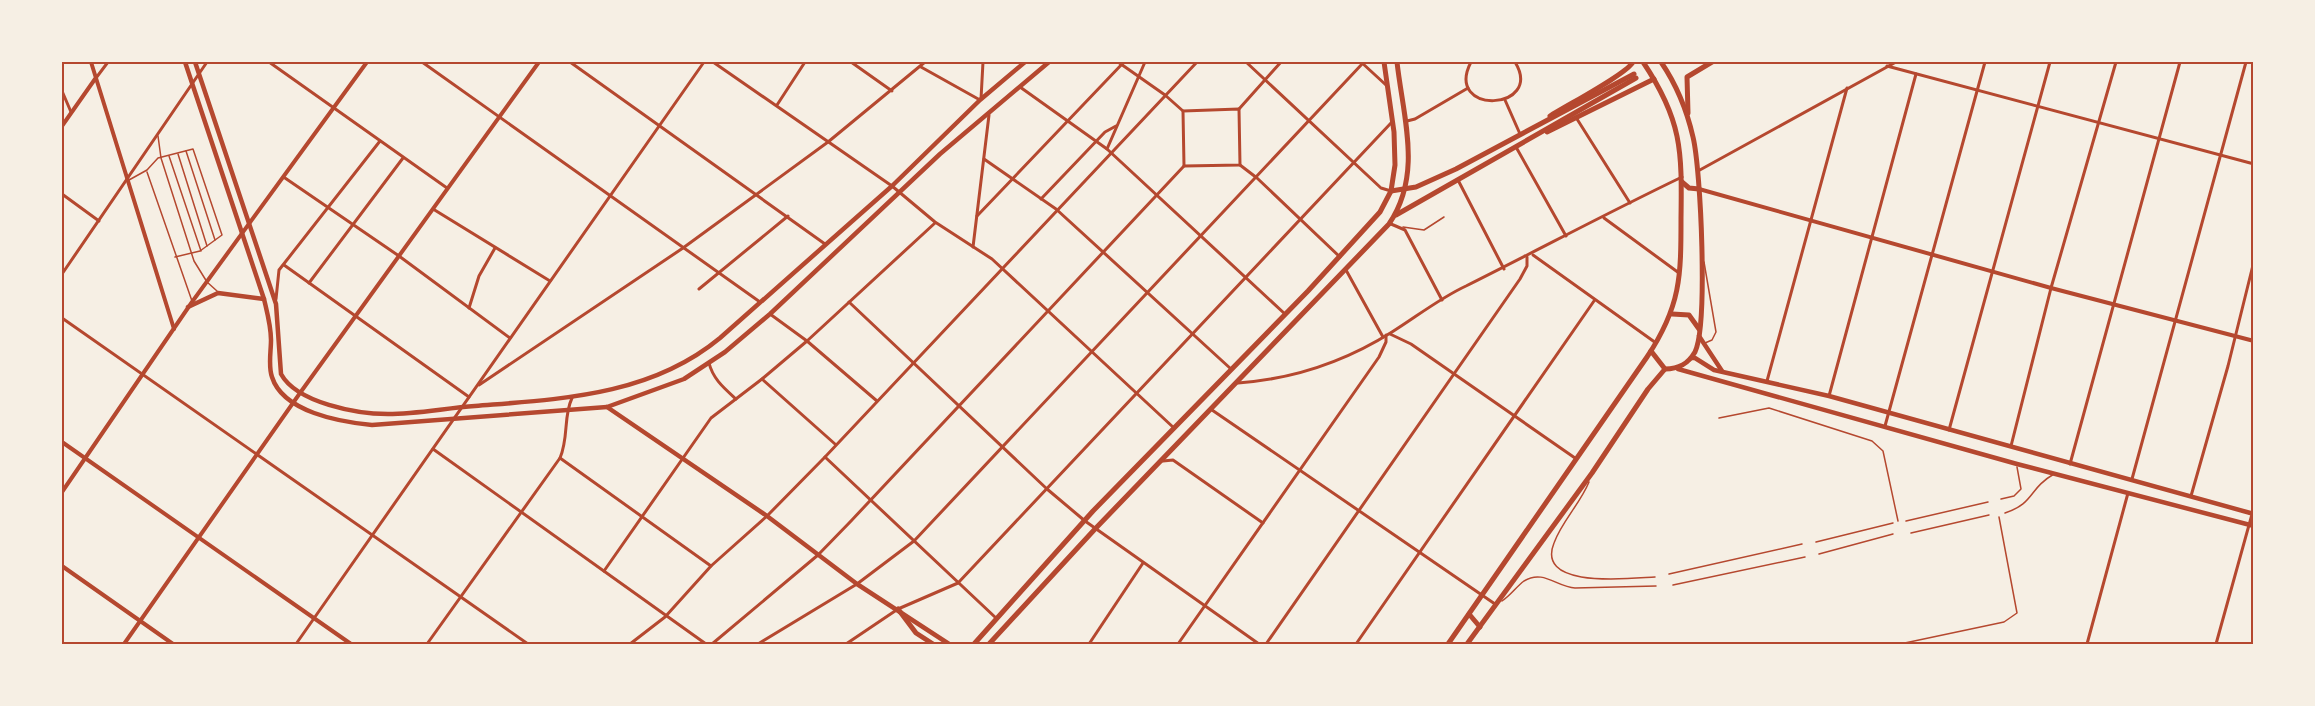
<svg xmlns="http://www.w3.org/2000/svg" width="2315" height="706" viewBox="0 0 2315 706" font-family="Mulish,sans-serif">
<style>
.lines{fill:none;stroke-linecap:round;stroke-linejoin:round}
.service{stroke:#b5482f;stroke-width:1.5}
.minor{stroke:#b5482f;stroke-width:3}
.tertiary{stroke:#b5482f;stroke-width:4}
.secondary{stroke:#b5482f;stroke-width:4.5}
.primary{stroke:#b5482f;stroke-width:5}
.neatline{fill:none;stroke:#b5482f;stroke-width:2}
</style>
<rect width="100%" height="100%" fill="#f6efe4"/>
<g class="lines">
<g class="service">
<polyline points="158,136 161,158 194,261 207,282 217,291"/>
<polyline points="186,151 215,240"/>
<polyline points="178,154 207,246"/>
<polyline points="169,156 201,251"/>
<polyline points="147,172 192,301"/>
<polyline points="129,180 147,170 158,158 193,149 222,235 200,251 175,257"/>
<polyline points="1403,227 1424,230 1444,217"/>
<polyline points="1704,262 1716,332 1712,340 1705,343"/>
<polyline points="1719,418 1769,408 1872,441 1883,451 1898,521"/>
<path d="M1589,482C1580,504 1562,521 1554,543C1535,590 1632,578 1655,577"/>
<polyline points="2001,499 2014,496 2021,489 2017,467"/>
<path d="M2005,513C2035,503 2028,489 2054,474"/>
<polyline points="1906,521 1988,502"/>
<polyline points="1911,533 1989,515"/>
<polyline points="1816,542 1893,523"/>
<polyline points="1819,554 1893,534"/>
<polyline points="1669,574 1802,544"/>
<polyline points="1673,585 1805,557"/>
<path d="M1502,601C1511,595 1516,587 1524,581C1543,569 1557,587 1575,588L1656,586"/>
<polyline points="1900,644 2004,622 2017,613 1999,517"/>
</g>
<g class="minor">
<polyline points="269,62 447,188"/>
<polyline points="422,62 760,302"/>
<polyline points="570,62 825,244"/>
<polyline points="713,62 892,186 935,222 992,259 1174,428"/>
<polyline points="851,62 892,91"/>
<polyline points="1118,62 1165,95 1183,111"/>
<polyline points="1246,62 1381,188 1391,191"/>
<polyline points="1361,62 1386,85"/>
<path d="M1471,62C1443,116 1545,111 1515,62"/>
<polyline points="1887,66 2254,164"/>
<polyline points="921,67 980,100"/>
<polyline points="96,78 108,62"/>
<polyline points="1020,87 1107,149 1285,314"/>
<polyline points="62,91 71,112"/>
<polyline points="981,99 983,62"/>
<polyline points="1505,100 1520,134"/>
<polyline points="777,105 805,62"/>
<polygon points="1239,109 1240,165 1184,166 1183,111"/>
<polyline points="1239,109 1281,62"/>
<polyline points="1577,119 1630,203"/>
<polyline points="1407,121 1415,119 1468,88"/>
<polyline points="1516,147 1566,236"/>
<polyline points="1107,149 1145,62"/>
<polyline points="984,159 1056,209 1231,369"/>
<polyline points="1240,165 1257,178 1340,257"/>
<polyline points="1698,171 1896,62"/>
<polyline points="285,178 399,256 510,338"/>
<polyline points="1458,180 1504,269"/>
<polyline points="62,194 99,221"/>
<polyline points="1041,199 1105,132 1116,126"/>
<polyline points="433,209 550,281"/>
<polyline points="977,216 1124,62"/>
<polyline points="1604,218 1679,273"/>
<polyline points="1391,224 1405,230 1442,300"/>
<polyline points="973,247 989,115"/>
<polyline points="1533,255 1656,343"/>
<polyline points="284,265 469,397"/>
<polyline points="1346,270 1383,337"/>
<polyline points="62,274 207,62"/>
<polyline points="309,283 403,158"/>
<polyline points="699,289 788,216"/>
<polyline points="276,299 279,270 380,141"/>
<polyline points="849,302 1047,489 1085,521 1259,644"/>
<polyline points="469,308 479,276 495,248"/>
<polyline points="770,314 807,341 877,401"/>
<polyline points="62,318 528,644"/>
<polyline points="1390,334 1411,344 1575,458"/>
<path d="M709,363C713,379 724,388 736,399"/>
<polyline points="762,379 835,444"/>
<polyline points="1767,381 1847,88"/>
<path d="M1238,383C1293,379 1346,361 1392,332C1416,317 1440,298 1466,286C1538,250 1609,212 1682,177"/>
<polyline points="479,385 683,248 828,142 925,62"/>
<polyline points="1829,396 1916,74"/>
<polyline points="1212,410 1495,604"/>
<polyline points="1885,426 1985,62"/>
<polyline points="1949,430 2050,62"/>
<polyline points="2011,446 2051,288 2116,62"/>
<polyline points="433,449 706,644"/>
<polyline points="825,457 996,618"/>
<polyline points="560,458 711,566"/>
<polyline points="1163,461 1173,460 1263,523"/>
<polyline points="2070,464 2180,62"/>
<polyline points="2132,479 2246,62"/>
<polyline points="2191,496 2228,366 2254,261"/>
<polyline points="604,571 711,418 762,379 807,341 935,223"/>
<polyline points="296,644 704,62"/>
<path d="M427,644L560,458C569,437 563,417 572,398"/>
<polyline points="630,644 665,617 711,566 767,516 825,457 1197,62"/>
<polyline points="712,644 818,555 851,521 1184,166"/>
<polyline points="758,644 857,584 914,541 1363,63"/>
<polyline points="846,644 898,609 958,583 1391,123"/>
<polyline points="1089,644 1143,563"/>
<polyline points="1178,644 1379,357 1386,342 1386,335"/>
<polyline points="1266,644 1520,279 1527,266 1527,257"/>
<polyline points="1356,644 1594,301"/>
<polyline points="2087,644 2128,493"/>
<polyline points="2216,644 2254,507"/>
</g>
<g class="tertiary">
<polyline points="91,62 174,329"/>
<polyline points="62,126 95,79"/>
<polyline points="1699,189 2051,288 2254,341"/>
<polyline points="62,442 351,644"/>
<polyline points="62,492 192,302 367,62"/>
<polyline points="62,566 173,644"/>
<polyline points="124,644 300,393 539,62"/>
</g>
<g class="secondary">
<path d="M185,62L264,299C267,312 271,326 271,340C271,352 268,366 272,377C283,412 340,422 372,425L607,407L684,379L725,352L770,314L940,154L1049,62"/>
<path d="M195,62L276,304L281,374C297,403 357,414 388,414C417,414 446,408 475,406C561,399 650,396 720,338L892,186L980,100L1025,62"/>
<polyline points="188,307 218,293 264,299"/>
<polyline points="1699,336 1722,371"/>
<polyline points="1691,358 1695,358 1714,370 1829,396 2254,514"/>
<polyline points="1678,369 2017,464 2254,526"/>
<polyline points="607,407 767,516 857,584 949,644"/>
</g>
<g class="primary">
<polyline points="1688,113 1687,77 1712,62"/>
<path d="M1550,116C1567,105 1627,74 1633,62"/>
<polyline points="1547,132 1654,79"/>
<polyline points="1682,182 1689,188 1699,189"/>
<polyline points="1391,191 1416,187 1456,169 1634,74"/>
<polyline points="1396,215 1636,78"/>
<polyline points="1672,314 1689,315 1699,329"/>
<path d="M1651,351L1665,369C1679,369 1688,364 1695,352C1708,325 1701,170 1693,137C1687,111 1676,84 1661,62"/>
<polyline points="898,609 916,633 933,644"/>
<polyline points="1469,614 1480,627"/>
<polyline points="974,644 1093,511 1308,291 1380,212 1391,191 1395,165 1394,132 1384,62"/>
<path d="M989,644L1095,529L1389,224C1423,174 1403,117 1397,62"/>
<path d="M1448,644L1647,357C1681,306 1681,276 1681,218C1682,150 1682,120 1643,62"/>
<polyline points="1467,644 1592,473 1648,389 1665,369"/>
</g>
</g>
<rect width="2315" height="706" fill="none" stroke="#f6efe4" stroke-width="126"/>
<rect x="63" y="63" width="2189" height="580" class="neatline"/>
</svg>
